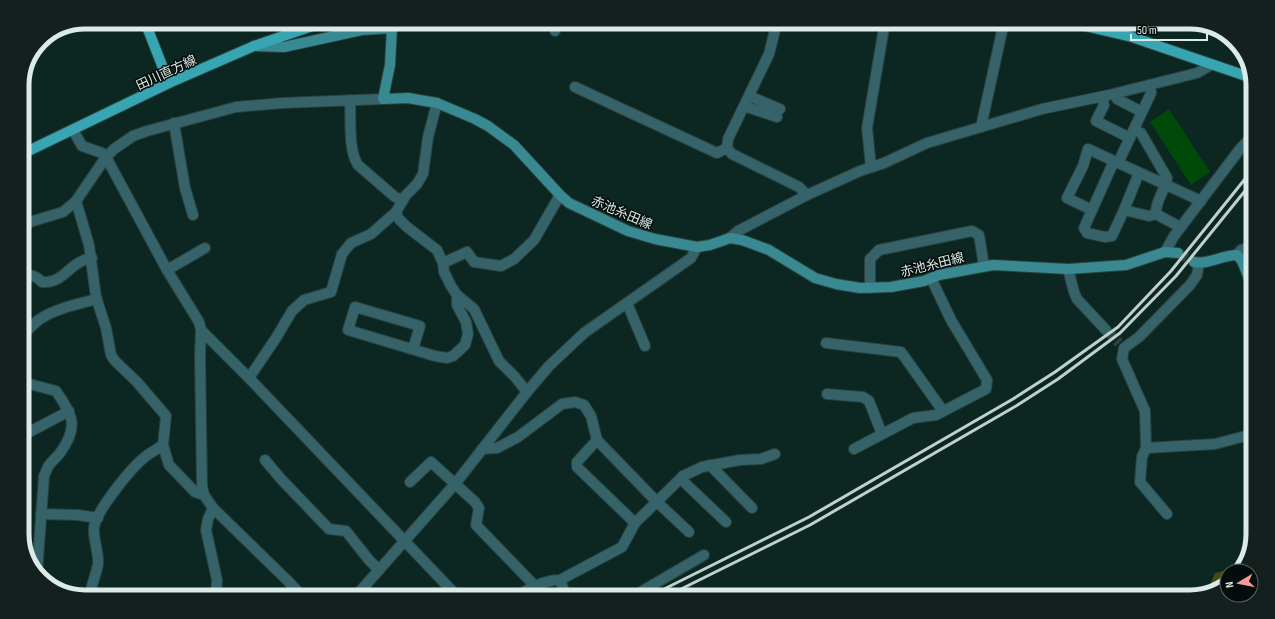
<svg xmlns="http://www.w3.org/2000/svg" width="1275" height="619" viewBox="0 0 1275 619" font-family="'Sofia Sans Condensed','Noto Sans JP',sans-serif">
<style>
.green{fill:#464a12}
.building{fill:#004a09}
.lines{fill:none;stroke-linecap:round;stroke-linejoin:round}
.minor-tunnel{stroke:#2b443f;stroke-width:10;stroke-dasharray:10 5;stroke-linecap:butt}
.secondary-tunnel{stroke:#2b443f;stroke-width:10;stroke-dasharray:10 5;stroke-linecap:butt}
.minor-casing{stroke:#29423d;stroke-width:12}
.secondary-casing{stroke:#29423d;stroke-width:12}
.primary-casing{stroke:#29423d;stroke-width:12}
.minor{stroke:#356369;stroke-width:10}
.secondary{stroke:#388992;stroke-width:10}
.primary{stroke:#37a5b2;stroke-width:10}
.rail{stroke:#c0d0cc;stroke-width:3}
.labels{text-anchor:middle;stroke-width:3;stroke-linejoin:round;paint-order:stroke}
.street-label{font-size:13px;fill:#dcebe7;stroke:#040d0b}
.rim{fill:none;stroke:#dcebe7;stroke-width:5}
</style>
<rect width="100%" height="100%" fill="#0c2721"/>
<polygon class="green" points="1232,569 1240,569 1238,571 1227,571 1227,584 1225,586 1210,591 1209,587 1215,573"/>
<polygon class="building" points="1169,109 1210,172 1191,185 1150,122"/>
<g class="lines">
<polyline class="minor-tunnel" points="1106,330 1119,343"/>
<polyline class="secondary-tunnel" points="1178,253 1194,262"/>
<defs>
<g id="minor">
<polyline points="777,22 769,54 728,139 727,148 732,154 799,187 807,195"/>
<polyline points="392,28 401,22"/>
<polyline points="555,31 557,22"/>
<polyline points="575,87 717,153 727,148"/>
<polyline points="1116,94 1117,99 1142,112"/>
<polyline points="749,96 780,109"/>
<polyline points="1102,97 1104,105 1096,121 1130,138"/>
<path d="M350,100C351,119 348,150 358,165L395,197L403,200"/>
<polyline points="744,106 777,117"/>
<polyline points="174,123 185,188 193,215"/>
<polyline points="981,127 1004,22"/>
<polyline points="73,130 82,146 102,153 106,157 167,270 199,322 201,330 200,355 202,486 204,495 213,508 288,581 303,597"/>
<path d="M1134,130L1141,133L1167,178C1165,191 1155,201 1156,214"/>
<polyline points="1114,161 1084,228 1087,233 1105,237 1112,236 1124,210 1139,173"/>
<polyline points="1118,163 1151,93 1150,85"/>
<polyline points="871,167 867,128 885,22"/>
<polyline points="76,201 89,245 96,297 106,328 111,355 115,361 137,382 166,416 163,445 169,465 195,492 204,495"/>
<polyline points="1092,210 1067,198 1083,166 1088,149 1201,201"/>
<polyline points="1124,210 1149,216 1156,214 1180,227"/>
<polyline points="396,212 398,218 407,227 437,250 443,263 444,272 451,286 457,295 474,309 499,361 515,377 527,392"/>
<polyline points="22,223 30,222 63,212 76,201 106,157 114,149 133,136 147,131 236,107 283,103 383,99"/>
<polyline points="730,238 738,231 807,195 860,171 884,163 927,143 1042,109 1109,95 1197,73 1211,65"/>
<polyline points="1165,252 1174,236 1240,149 1253,135"/>
<polyline points="1237,255 1241,250 1253,246"/>
<polyline points="443,263 467,252 474,262 501,266 514,259 534,240 560,195"/>
<polyline points="1199,263 1197,275 1190,285 1139,337 1124,348 1122,359 1145,411 1146,448 1215,444 1253,434"/>
<polyline points="1068,269 1074,292 1077,299 1106,330"/>
<polyline points="167,270 205,248"/>
<path d="M22,276C31,274 36,276 42,282C61,284 68,267 82,261C85,259 89,259 92,258"/>
<polyline points="870,288 870,259 879,250 972,231 979,235 984,266"/>
<polyline points="627,303 645,346"/>
<polyline points="201,330 249,378 458,597"/>
<path d="M22,336C28,330 34,323 40,319C57,308 78,304 97,299"/>
<polyline points="826,343 901,352 943,411"/>
<polyline points="413,349 420,326 355,307 348,330 435,356 447,358 453,356 465,345 468,334 466,322 457,305 457,295"/>
<polyline points="249,378 276,338 292,311 304,300 331,292 342,254 351,243 371,234 396,212 406,195 417,184 423,174 428,137 437,103"/>
<path d="M22,382L56,391C73,416 79,427 60,453C57,457 53,460 49,465C47,468 46,472 44,476L37,573"/>
<polyline points="827,394 863,397 869,401 882,434"/>
<polyline points="22,436 69,411"/>
<polyline points="597,440 577,462 577,467 635,523"/>
<polyline points="1146,448 1142,457 1140,482 1167,514"/>
<polyline points="482,449 497,448 518,437 562,404 575,402 584,405 591,416 597,440 656,501 689,532"/>
<polyline points="854,449 913,418 936,415 986,389 987,380 951,320 931,278"/>
<polyline points="265,460 281,479 329,529 346,531 369,560 379,570"/>
<polyline points="710,465 752,508"/>
<polyline points="683,476 684,482 726,522"/>
<polyline points="410,482 431,462 475,502 479,508 476,525 535,586"/>
<polyline points="213,508 208,519 206,530 217,580 216,597"/>
<polyline points="41,514 78,515 98,518"/>
<polyline points="560,580 566,596 578,594 588,597"/>
<path d="M90,597C91,584 96,576 98,564C99,552 93,540 94,528C95,512 132,467 145,457C151,452 158,449 163,445"/>
<polyline points="355,597 455,484 527,392 549,366 584,333 691,258 697,247"/>
<path d="M516,597C530,588 543,580 560,580L622,547L635,523L683,476L702,467L740,460L761,459L775,454"/>
<polyline points="630,597 637,595 644,590 704,555"/>
</g>
<g id="secondary">
<polyline points="254,46 284,47 362,30 392,28 390,65 383,99 408,98 437,103 475,119 488,126 514,145 560,195 569,203 628,231 655,239 697,247 710,245 730,238 742,240 769,250 815,278 836,284 860,288 891,287 924,281 939,275 993,265 1068,269 1126,265 1165,252 1178,253"/>
<path d="M1194,262C1209,265 1222,255 1237,255L1242,261L1253,288"/>
</g>
<g id="primary">
<polyline points="145,22 169,83"/>
<polyline points="1068,22 1132,37 1252,78"/>
<polyline points="22,154 169,83 254,46 324,22"/>
</g>
</defs>
<use href="#minor" class="minor-casing"/>
<use href="#secondary" class="secondary-casing"/>
<use href="#primary" class="primary-casing"/>
<use href="#minor" class="minor"/>
<use href="#secondary" class="secondary"/>
<use href="#primary" class="primary"/>
<g class="rail">
<polyline points="648,597 809,517 1013,399 1055,372 1118,327 1171,271 1253,169"/>
<polyline points="665,597 810,525 1016,406 1058,379 1120,333 1176,276 1253,181"/>
</g>
</g>
<g class="labels">
<g class="street-label">
<text transform="translate(166 72) rotate(-25)" y="5">田川直方線</text>
<text transform="translate(622 212) rotate(23)" y="5">赤池糸田線</text>
<text transform="translate(932 264) rotate(-14)" y="5">赤池糸田線</text>
</g>
</g>
<path d="M0 0H1275V619H0ZM85 29H1190A56 56 0 0 1 1246 85V534A56 56 0 0 1 1190 590H85A56 56 0 0 1 29 534V85A56 56 0 0 1 85 29Z" fill="#151f1d" fill-rule="evenodd"/>
<path class="rim" d="M85 29H1190A56 56 0 0 1 1246 85V534A56 56 0 0 1 1190 590H85A56 56 0 0 1 29 534V85A56 56 0 0 1 85 29Z"/>
<g transform="translate(1239 583) rotate(260)"><circle r="19" fill="#040d0b" stroke="#5a6663"/>
<path d="M0-3L7 15L0 10L-7 15Z" fill="#f59b9a"/>
<text y="-6" font-size="11" font-weight="bold" text-anchor="middle" fill="#dcebe7">N</text>
</g>
<path d="M1131 34v6h76v-6" fill="none" stroke="#dcebe7" stroke-width="2"/>
<text x="1137" y="34" font-size="12" fill="#dcebe7" stroke="#040d0b" stroke-width="3" paint-order="stroke">50 m</text>
</svg>
